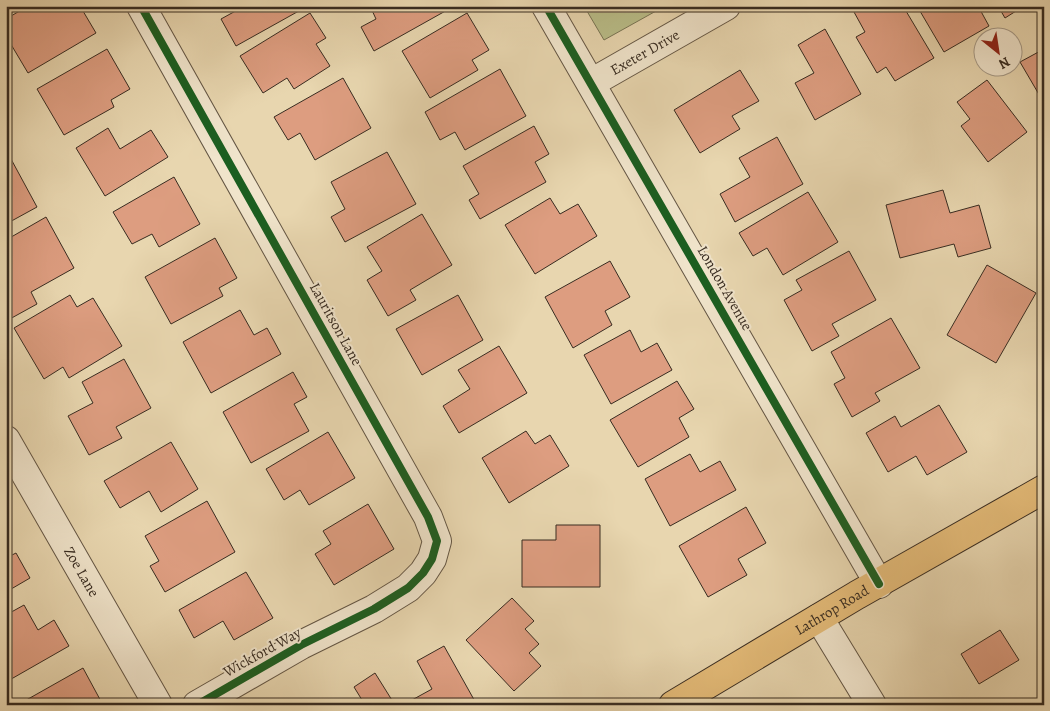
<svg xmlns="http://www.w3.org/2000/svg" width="1050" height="711" viewBox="0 0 1050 711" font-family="Alegreya,serif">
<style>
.green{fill:#b9bd88;stroke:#787454}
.building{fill:#dd9d80;stroke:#382c21}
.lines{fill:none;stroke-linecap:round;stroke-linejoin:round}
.minor-casing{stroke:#645644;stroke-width:30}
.major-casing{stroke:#382c21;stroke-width:30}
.minor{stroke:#f0e4cb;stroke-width:28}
.major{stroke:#e4bb78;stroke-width:28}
.cycleway-casing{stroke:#f0e4cb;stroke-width:11}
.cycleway{stroke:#1b5e20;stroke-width:8}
.labels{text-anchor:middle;stroke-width:4;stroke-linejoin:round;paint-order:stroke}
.street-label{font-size:15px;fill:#382c21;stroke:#f0e4cb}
</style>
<rect width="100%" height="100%" fill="#e8d6af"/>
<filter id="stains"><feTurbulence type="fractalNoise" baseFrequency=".004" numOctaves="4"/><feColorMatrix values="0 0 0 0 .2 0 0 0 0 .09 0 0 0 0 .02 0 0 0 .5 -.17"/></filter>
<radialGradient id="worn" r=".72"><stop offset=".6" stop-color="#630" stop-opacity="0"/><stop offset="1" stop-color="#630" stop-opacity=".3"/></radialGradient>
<polygon class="green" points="584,6 665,6 604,40"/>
<g class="building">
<polygon points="28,6 80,6 96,33 28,73 6,36 6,19"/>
<polygon points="240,6 305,6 306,7 236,46 221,19 241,8"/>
<polygon points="370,6 447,6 449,9 374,51 361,27 376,19"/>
<polygon points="863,6 903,6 934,58 895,81 886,67 877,73 856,37 865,32 854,12"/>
<polygon points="917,6 978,6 989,26 944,52"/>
<polygon points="998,6 1024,6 1005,18"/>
<polygon points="310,13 326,38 316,44 330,66 294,89 287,78 263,93 240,56"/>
<polygon points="467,13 489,50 472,60 478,70 430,98 402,51"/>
<polygon points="825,29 861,94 815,120 795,83 814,73 798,45"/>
<polygon points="107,49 130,89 111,100 114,107 64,135 37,89"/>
<polygon points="1044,49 1044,103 1020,62"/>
<polygon points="500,69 526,116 465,150 455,132 440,140 425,112"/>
<polygon points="740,70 759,101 732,116 740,129 700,153 674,110"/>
<polygon points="343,78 371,128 315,160 300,133 288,140 274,117"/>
<polygon points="987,80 1027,132 988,162 961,126 970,119 957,102"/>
<polygon points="534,126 549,154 535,162 546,182 480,219 469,200 479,194 463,166"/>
<polygon points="108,128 120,149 151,130 168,157 105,196 76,148"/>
<polygon points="777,137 803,184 735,222 720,194 750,177 739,158"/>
<polygon points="387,152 416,204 345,242 331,217 345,209 331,182"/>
<polygon points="11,159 37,207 6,224 6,161"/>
<polygon points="174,177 200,224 159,247 152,234 132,244 113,212"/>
<polygon points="943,190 950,213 979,205 991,248 958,257 954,244 900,258 886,205"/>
<polygon points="808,192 838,242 783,275 767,248 753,256 739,233"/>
<polygon points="550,198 560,214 578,204 597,236 535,274 505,225"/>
<polygon points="422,214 452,265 410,290 416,300 388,316 367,280 382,271 367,247"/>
<polygon points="46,217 74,268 31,292 37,304 8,320 6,316 6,240"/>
<polygon points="215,238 237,278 219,288 223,296 171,324 145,277"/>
<polygon points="849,251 876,300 832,324 839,336 812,351 784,300 802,290 796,280"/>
<polygon points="610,261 630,297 605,311 612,325 573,348 545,297"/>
<polygon points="987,265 1036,293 996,363 947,335"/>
<polygon points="70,295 77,307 93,298 122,346 69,378 63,367 44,379 14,328"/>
<polygon points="458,295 483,340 422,375 396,329"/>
<polygon points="240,310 254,335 267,328 281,354 211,393 183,342"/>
<polygon points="891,318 920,368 875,393 880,401 852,417 834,384 845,378 831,352"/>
<polygon points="630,330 641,352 657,343 672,370 611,404 584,355"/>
<polygon points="499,346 527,393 459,433 443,406 470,389 458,370"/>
<polygon points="124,359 151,408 116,427 122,438 89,455 68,416 93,403 82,382"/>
<polygon points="293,372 307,397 294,404 309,431 251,463 223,412"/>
<polygon points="677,381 694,409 679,418 689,437 638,467 610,420"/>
<polygon points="939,405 967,452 927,475 916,456 888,472 866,433 895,416 901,427"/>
<polygon points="526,431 535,444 550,435 569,466 509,503 482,458"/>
<polygon points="328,432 355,478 309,505 300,490 284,500 266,469"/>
<polygon points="171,442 198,489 161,512 149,491 120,508 104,481"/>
<polygon points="690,454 700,472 720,461 736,490 670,526 645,479"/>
<polygon points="207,501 235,552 165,592 150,566 159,561 145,536"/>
<polygon points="368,504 394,549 334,585 315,554 331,544 323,531"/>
<polygon points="746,507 766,543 738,559 747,575 708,597 679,546"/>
<polygon points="556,525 600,525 600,587 522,587 522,540 556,540"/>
<polygon points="16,553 30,578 6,592 6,558"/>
<polygon points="246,572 273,618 234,640 223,621 194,638 179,610"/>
<polygon points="512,598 534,621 525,629 539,644 529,653 541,666 514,691 466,640"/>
<polygon points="24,605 38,630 54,620 69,646 6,682 6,615"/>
<polygon points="1000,630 1019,660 979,684 961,654"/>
<polygon points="444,646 477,705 415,705 412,700 432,689 417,661"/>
<polygon points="83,668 103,705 22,705 21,703"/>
<polygon points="375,673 395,705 355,705 362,700 354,687"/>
</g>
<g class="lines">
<defs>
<g id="minor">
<polyline points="141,6 428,517 437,541 432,559 423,573 408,588 374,609 301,645 197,705"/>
<polyline points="546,6 879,584"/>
<path id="s1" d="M591,83L726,6"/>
<path id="s2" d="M6,440L158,705"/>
<polyline points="819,618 872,705"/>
</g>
<g id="major">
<path id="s3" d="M673,705L857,595L1044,489"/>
</g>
</defs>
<use href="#minor" class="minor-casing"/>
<use href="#major" class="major-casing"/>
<use href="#minor" class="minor"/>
<use href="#major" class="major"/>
<defs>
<g id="cycleway">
<polyline points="141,6 428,517 437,541 432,559 423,573 408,588 374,609 301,645 197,705"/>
<polyline points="546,6 879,584"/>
</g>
</defs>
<use href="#cycleway" class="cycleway-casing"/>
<use href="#cycleway" class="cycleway"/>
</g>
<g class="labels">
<g class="street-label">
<text dy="5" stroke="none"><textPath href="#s1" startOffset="62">Exeter Drive</textPath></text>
<text transform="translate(725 288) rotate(60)" y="5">London Avenue</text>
<text transform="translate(336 324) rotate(61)" y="5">Lauritson Lane</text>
<text dy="5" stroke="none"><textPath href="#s2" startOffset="152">Zoe Lane</textPath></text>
<text dy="5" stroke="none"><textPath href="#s3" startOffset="185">Lathrop Road</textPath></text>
<text transform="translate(262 652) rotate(-29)" y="5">Wickford Way</text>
</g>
</g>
<rect width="1050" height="711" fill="none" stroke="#e8d6af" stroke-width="25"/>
<rect x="8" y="8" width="1035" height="696" fill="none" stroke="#382c21" stroke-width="2.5"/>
<rect x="12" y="12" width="1025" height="686" fill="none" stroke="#382c21"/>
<g transform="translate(998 52) rotate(150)"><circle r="24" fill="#f0e4cb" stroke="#a69a87"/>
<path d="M0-4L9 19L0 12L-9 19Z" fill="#8f2418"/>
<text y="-8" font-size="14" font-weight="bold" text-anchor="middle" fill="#382c21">N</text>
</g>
<rect width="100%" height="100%" filter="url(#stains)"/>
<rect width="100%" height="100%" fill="url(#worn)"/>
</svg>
